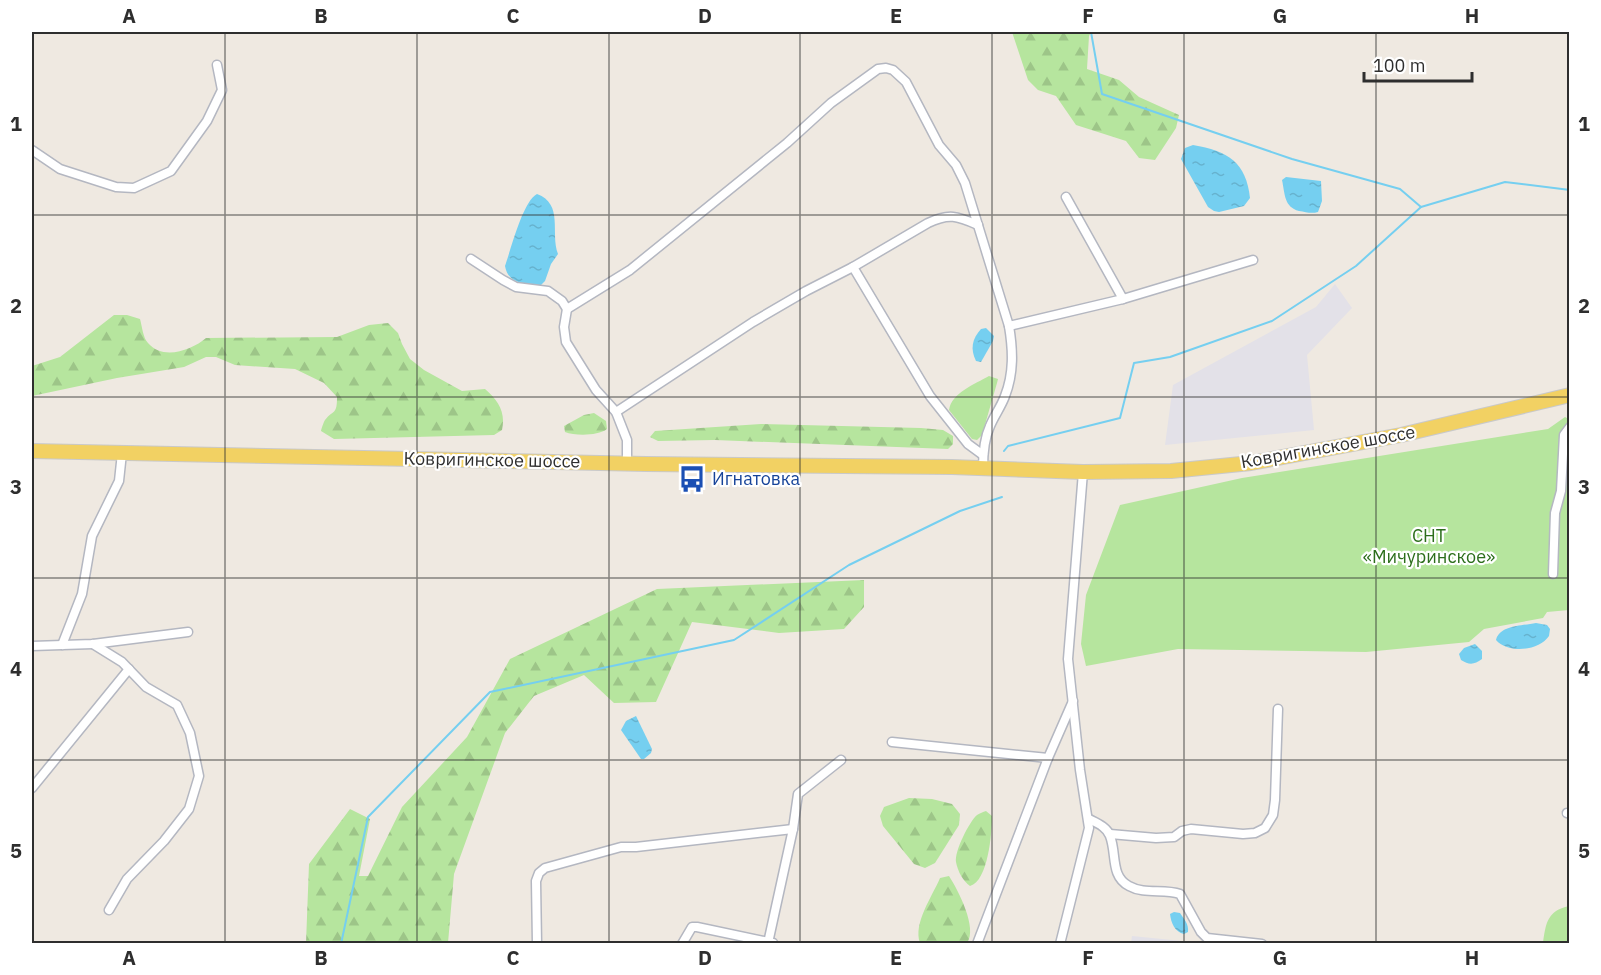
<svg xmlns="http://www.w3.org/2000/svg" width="1601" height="975" viewBox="0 0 1601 975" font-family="'IBM Plex Sans',sans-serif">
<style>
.industrial{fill:#e3e1e8}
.grass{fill:#b6e59e}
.forest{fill:url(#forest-firs)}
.water{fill:url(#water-ripples)}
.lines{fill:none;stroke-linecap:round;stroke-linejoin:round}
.stream{stroke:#75cff0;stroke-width:2}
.minor-casing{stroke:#b4b7c1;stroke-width:11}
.primary-casing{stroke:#c9c9c9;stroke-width:16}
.minor{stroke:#fff;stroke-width:8}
.primary{stroke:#f2d163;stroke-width:14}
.grid{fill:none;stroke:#2e2e2e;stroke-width:1.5;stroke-opacity:0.55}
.labels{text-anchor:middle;stroke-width:4.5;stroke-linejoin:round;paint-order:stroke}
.street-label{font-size:18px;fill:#2e2e2e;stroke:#fff}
.transit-label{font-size:18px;fill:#164399;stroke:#fff;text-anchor:start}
.park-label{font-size:18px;fill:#2c6e1b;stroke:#fff}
.neatline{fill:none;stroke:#2e2e2e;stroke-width:2}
.grid-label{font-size:20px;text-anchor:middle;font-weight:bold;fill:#2e2e2e}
</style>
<defs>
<pattern id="forest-firs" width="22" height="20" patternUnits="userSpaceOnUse" patternTransform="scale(1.5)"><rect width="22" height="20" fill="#b6e59e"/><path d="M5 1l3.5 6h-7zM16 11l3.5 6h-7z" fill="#9dc588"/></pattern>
<pattern id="water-ripples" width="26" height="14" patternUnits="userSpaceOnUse" patternTransform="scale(1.5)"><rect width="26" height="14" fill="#75cff0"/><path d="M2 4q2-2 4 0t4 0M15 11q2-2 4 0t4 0" fill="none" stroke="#66b2ce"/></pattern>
</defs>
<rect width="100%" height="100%" fill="#efe9e1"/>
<g class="industrial">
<polygon points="1335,284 1352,308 1307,355 1314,430 1165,445 1173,385 1316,307"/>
<polygon points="1132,936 1202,943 1207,943 1131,943"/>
</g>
<g class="grass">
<path d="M989,376L998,379L997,383L982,435L977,440L972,439L949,410C951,393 975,384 989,376Z"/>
<polygon points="1565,417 1569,419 1569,610 1547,612 1543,618 1484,629 1469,642 1366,652 1178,649 1086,666 1081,644 1086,595 1120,505 1242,478 1548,429"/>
<path d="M1569,906V943H1543C1546,923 1547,911 1569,906Z"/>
</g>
<g class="forest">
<polygon points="1012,32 1091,32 1089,36 1087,69 1119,80 1139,97 1179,115 1176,128 1155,160 1139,158 1126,141 1076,125 1056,96 1038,90 1028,80"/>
<path d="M114,315H127L140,319C142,326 143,338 148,343C163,361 192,350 206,338L337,337L369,325L388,323L398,333L402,344L410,359L424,370L462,391L485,389C498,400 506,412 502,430L494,435L334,439L321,431C321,430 324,421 325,420C334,409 337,415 337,397L324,383L295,369L235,365L216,357H206L184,367L117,378L32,396V366L60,357Z"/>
<path d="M594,413L606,421L607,429C598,436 575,436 565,432L564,426L584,415Z"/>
<polygon points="761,424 921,428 943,430 953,436 953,444 948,449 715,440 658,441 650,437 655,431"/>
<polygon points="864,580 864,607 844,629 779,633 692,622 656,702 614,703 584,675 534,696 505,733 454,874 448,943 306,943 309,864 350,809 370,819 359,876 368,876 402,807 467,737 510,659 657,589"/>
<polygon points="909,798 932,799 952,804 960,814 959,825 935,863 925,868 914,864 883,826 880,816 884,807"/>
<path d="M986,811L992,816C992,833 988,881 970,886C963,881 958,872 956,862C954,852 969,822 977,815C980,813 983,812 986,811Z"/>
<path d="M949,876C958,890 978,928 967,943H920C913,923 932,897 940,878Z"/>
</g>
<g class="water">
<path d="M1193,145C1228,151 1246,162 1250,198L1244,206L1219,212L1214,211L1208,207L1181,159L1185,148Z"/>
<path d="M1286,177L1321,181L1322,201L1318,212C1311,214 1306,212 1299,211C1284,207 1285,194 1282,180Z"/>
<path d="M537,194C564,204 550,233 558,254L551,264L545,281L540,286C525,284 508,284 505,266C511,249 523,201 537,194Z"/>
<path d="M986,328L994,336L993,341L981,362L976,361C970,349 972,339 981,329Z"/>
<path d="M1536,623L1547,625L1550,629L1549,636C1539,651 1508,654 1496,640C1500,625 1522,626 1536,623Z"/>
<path d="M1475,644L1482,651V659C1474,665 1469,665 1461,660L1459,654L1464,648Z"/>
<polygon points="636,716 652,749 651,753 644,759 641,759 621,730 626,721"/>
<path d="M1174,912L1180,913C1184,919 1189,924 1188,932L1184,934C1175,932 1171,923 1170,914Z"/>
</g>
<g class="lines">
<g class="stream">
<polyline points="1091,32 1102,94 1292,159 1400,189 1421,207 1505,182 1570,190"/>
<polyline points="1004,451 1008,446 1120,418 1134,363 1170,357 1272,321 1356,266 1421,207"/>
<polyline points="341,944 368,817 490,692 734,640 849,565 960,511 1002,497"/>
</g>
<defs>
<g id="minor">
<polyline points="32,150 60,169 116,187 134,188 171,171 207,121 222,90 217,65"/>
<polyline points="1066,197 1123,299"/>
<polyline points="471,259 503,280 516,287 548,291 562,301 567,309 564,327 566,342 596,390 616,412 627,440 627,463"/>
<polyline points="853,267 930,396 968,444 983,455"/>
<path d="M567,309L630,270L787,143L831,103L878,69L886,68L893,70L906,82L939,145L956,165L965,183L1009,326C1013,350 1014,373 1005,396C1001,407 994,416 990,426C984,439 983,454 983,468"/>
<polyline points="1009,326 1123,299 1253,260"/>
<path d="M616,412L753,322L806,291L853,267L928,223C949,213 957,216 978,225"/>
<polyline points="1553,574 1555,513 1561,491 1564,435 1570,427"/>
<polyline points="93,644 122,662 146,687 177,705 190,733 199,776 189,809 164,841 127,879 109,910"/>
<polyline points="62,645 82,594 92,536 119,481 122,453"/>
<polyline points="32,646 93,644 188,632"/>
<polyline points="892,742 1048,758"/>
<polyline points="32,788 129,669"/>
<polyline points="1567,813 1570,814"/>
<path d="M1089,819C1097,823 1107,827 1110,836C1117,854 1110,876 1129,886C1145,895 1164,888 1180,894L1201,932L1207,938L1262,944"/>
<polyline points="1110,834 1156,838 1174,837 1182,831 1191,829 1243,834 1255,833 1265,828 1273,815 1275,800 1278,709"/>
<polyline points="768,943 793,829 798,794 841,760"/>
<polyline points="537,944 536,881 539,873 545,868 621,847 636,847 793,829"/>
<polyline points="682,944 692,927 697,927 773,943"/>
<polyline points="977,944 1048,758 1073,701"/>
<polyline points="1060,944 1089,828 1080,770 1068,659 1083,472"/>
</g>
<polyline id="primary" points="32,451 646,464 952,467 1083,472 1171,471 1251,463 1401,435 1570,395"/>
</defs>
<use href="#minor" class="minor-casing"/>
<use href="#primary" class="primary-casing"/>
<use href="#minor" class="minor"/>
<use href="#primary" class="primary"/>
</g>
<path class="grid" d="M225,32V944M417,32V944M609,32V944M800,32V944M992,32V944M1184,32V944M1376,32V944M32,215H1570M32,397H1570M32,578H1570M32,760H1570"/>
<defs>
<symbol id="bus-bare" viewBox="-9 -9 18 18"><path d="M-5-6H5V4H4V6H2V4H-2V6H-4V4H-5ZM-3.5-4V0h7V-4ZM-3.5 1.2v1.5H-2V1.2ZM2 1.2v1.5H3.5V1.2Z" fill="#1a4fb4" stroke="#fff" stroke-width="2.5" paint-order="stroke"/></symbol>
</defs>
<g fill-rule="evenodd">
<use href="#bus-bare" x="673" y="460" width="38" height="38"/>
</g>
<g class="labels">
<g class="street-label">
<text transform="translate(1328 447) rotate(-10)" y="6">Ковригинское шоссе</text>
<text transform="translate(492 460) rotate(1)" y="6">Ковригинское шоссе</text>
</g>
<g class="transit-label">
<text x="712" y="485">Игнатовка</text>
</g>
<g class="park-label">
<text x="1429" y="542">СНТ<tspan x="1429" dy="21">«Мичуринское»</tspan></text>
</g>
</g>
<rect width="1601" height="975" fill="none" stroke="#ffffff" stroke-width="66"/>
<path d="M1364 72v9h108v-9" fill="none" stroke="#2e2e2e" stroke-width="3"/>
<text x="1373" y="72" font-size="18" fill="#2e2e2e" stroke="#ffffff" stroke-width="4.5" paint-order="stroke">100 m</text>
<rect x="33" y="33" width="1535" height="909" class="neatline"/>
<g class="grid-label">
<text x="129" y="23">A</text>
<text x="321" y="23">B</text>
<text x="513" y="23">C</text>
<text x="705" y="23">D</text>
<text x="896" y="23">E</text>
<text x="1088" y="23">F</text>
<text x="1280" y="23">G</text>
<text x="1472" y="23">H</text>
<text x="16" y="131">1</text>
<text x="1584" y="131">1</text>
<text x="16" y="313">2</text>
<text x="1584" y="313">2</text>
<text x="16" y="494">3</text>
<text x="1584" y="494">3</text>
<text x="16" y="676">4</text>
<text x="1584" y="676">4</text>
<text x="16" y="858">5</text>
<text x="1584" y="858">5</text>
<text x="129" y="965">A</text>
<text x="321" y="965">B</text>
<text x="513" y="965">C</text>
<text x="705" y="965">D</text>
<text x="896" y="965">E</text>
<text x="1088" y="965">F</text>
<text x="1280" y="965">G</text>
<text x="1472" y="965">H</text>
</g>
</svg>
